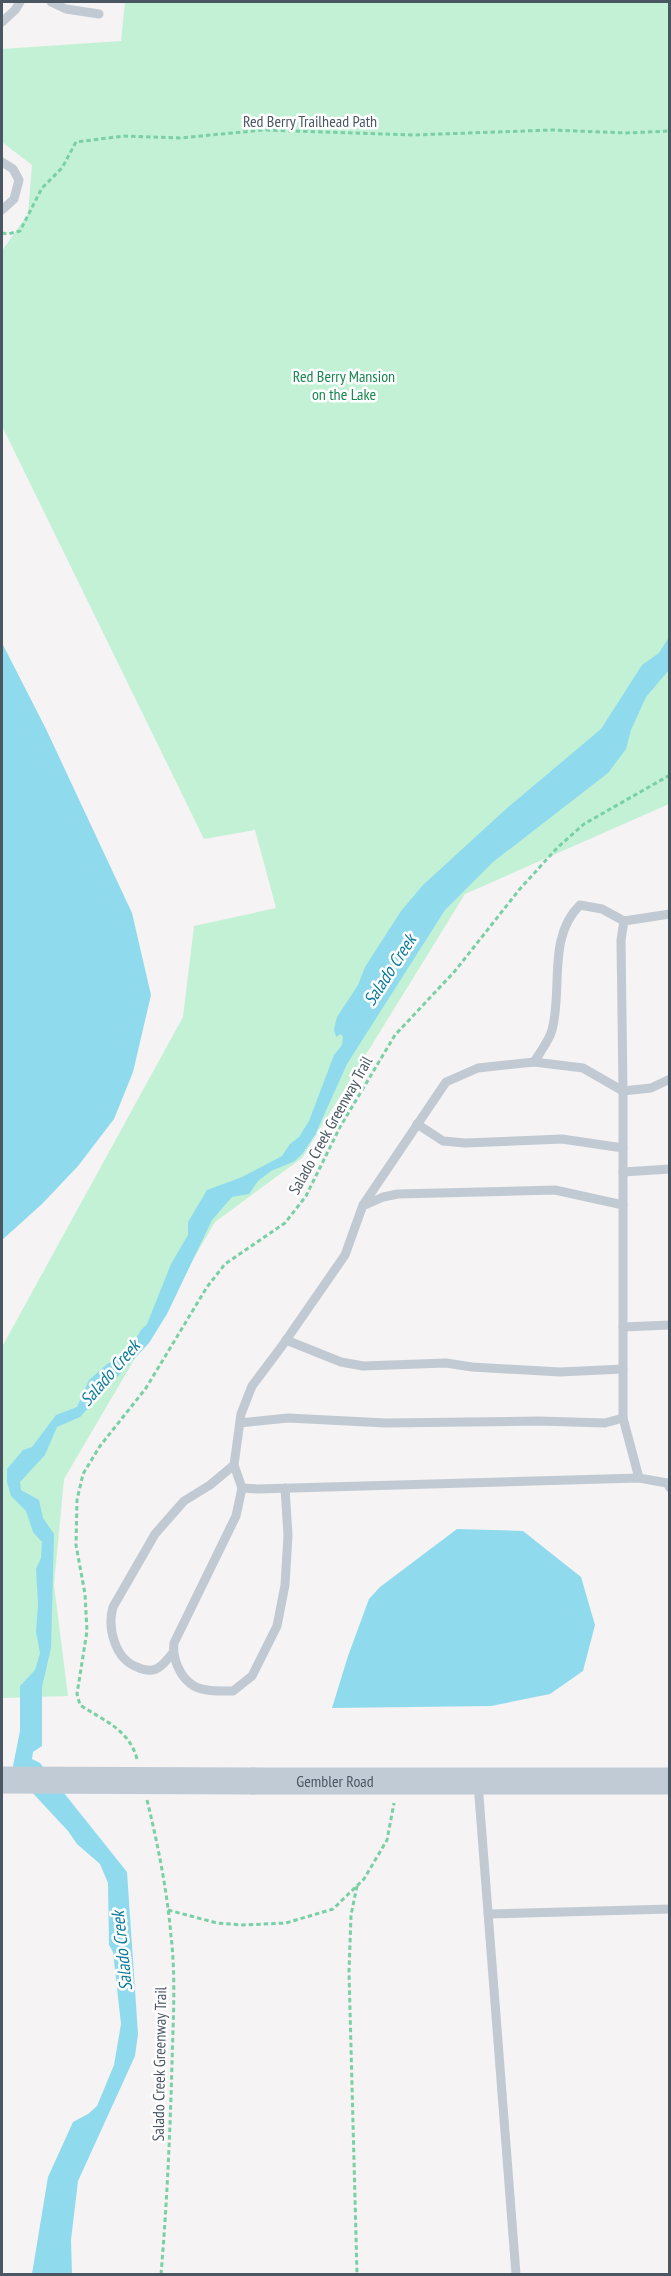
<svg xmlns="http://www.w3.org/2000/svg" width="671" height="2276" viewBox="0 0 671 2276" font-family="'PT Sans Narrow',sans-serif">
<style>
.green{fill:#c3f1d5}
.water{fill:#90daee}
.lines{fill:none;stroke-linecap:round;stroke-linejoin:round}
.path{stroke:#7ad0a6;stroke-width:3;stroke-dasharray:4.5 3;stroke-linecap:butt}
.lane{stroke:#c1cad2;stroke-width:9}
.secondary{stroke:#c1cbd6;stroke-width:27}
.secondary-bridge{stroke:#c1cbd6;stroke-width:27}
.labels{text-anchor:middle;stroke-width:5;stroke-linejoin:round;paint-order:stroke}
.street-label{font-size:16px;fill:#4a5661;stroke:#fff}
.park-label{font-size:16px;fill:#17864f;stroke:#fff}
.water-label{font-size:18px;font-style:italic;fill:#0c7c9b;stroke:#fff}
</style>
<rect width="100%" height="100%" fill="#f5f3f3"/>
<polygon class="green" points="125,2 669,2 669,804 465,894 302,1158 215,1222 64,1479 54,1585 68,1696 2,1698 2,1347 183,1017 194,926 276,908 255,830 204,839 2,426 2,251 28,214 32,165 2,142 2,49 121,41"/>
<g class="water">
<polygon points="669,637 669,670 646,697 631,730 626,749 608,773 493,862 445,910 347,1064 315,1135 303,1153 295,1161 271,1171 258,1181 249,1194 232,1197 212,1220 167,1314 149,1343 80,1417 57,1427 45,1455 20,1482 21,1490 39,1500 43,1518 54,1534 51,1648 42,1687 42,1746 33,1752 32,1759 40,1763 127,1872 138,2034 135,2056 78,2181 71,2240 72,2274 32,2274 48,2177 73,2122 88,2114 97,2106 114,2065 121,2024 113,1952 109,1945 108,1883 100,1864 77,1844 68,1831 15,1774 13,1766 20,1731 20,1686 35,1670 40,1653 36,1632 38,1604 36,1569 41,1558 42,1542 33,1532 26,1511 11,1496 7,1482 7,1469 23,1450 32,1447 56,1415 77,1407 89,1380 106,1365 132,1345 141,1330 147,1324 171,1264 188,1235 188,1222 207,1190 242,1177 282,1156 290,1144 299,1137 309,1121 334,1055 342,1045 343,1037 341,1034 336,1037 334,1029 337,1017 358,985 365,967 401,911 423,885 506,809 601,729 642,665 659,653"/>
<polygon points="2,643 46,729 132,913 151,995 133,1072 114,1119 78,1166 42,1204 2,1240"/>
<polygon points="457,1529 523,1531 581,1577 595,1625 583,1671 550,1694 491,1706 332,1708 348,1656 369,1599 380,1587"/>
</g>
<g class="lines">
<g class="path">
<polyline points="2,233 8,234 20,231 42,188 62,168 76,142 124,136 180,138 263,130 413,135 552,130 626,133 670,131"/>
<path d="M137,1759C129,1729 104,1721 80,1705L77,1694L87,1631L85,1594L76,1545L77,1500L83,1474L100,1446L146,1388L207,1287L225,1264L285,1223L306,1196L340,1127L395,1035L455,971L519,890L557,848L584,824L670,775"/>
<path d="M147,1800C158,1845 167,1890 171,1936C176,1978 173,2022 172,2064C170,2134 167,2204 161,2274"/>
<polyline points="357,1886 351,1915 349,1972 357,2274"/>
<polyline points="168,1910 217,1923 243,1925 286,1923 333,1909 364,1879 387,1840 394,1803"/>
</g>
<g class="lane">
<polyline points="51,2 66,9 99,14"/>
<polyline points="2,22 15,10 20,2"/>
<polyline points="2,162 13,169 19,180 14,199 2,210"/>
<polyline points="624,921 621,940 623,1091 651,1088 670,1079"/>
<path d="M534,1062C540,1052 549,1041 552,1030C563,989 547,937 580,905L602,909L624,921L670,914"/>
<polyline points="417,1124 443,1141 465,1143 562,1139 623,1148"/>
<polyline points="623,1172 670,1169"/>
<polyline points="365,1205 383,1197 398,1194 555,1190 623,1205"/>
<polyline points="623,1327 670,1325"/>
<polyline points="286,1340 341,1362 363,1366 446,1363 472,1367 560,1372 623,1369"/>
<polyline points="240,1423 288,1418 386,1423 539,1421 605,1423 623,1418"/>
<polyline points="639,1478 623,1418 623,1091 583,1068 534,1062 478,1068 446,1082 363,1205 345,1255 282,1346 252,1386 241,1414 234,1465 242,1488 258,1489 639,1478 667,1483 670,1488"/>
<path d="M242,1488L236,1516L174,1643C172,1658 180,1678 194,1686C205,1692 221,1691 233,1691L252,1676L277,1626L285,1585L288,1535L285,1488"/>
<path d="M173,1653C168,1658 162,1667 156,1669C149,1672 143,1670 137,1667C115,1659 107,1628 113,1607L155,1534L184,1501L210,1485L234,1465"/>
<polyline points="478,1783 516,2274"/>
<polyline points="488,1914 670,1909"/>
</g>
<path class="secondary" id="s1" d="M253,1781H670"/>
<polyline class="secondary-bridge" points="2,1780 253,1781"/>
</g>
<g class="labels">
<g class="street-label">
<text x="310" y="127">Red Berry Trailhead Path</text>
<text transform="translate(330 1125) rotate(-61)" y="6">Salado Creek Greenway Trail</text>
<text dy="6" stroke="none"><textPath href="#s1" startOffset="82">Gembler Road</textPath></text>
<text transform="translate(159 2064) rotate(-89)" y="6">Salado Creek Greenway Trail</text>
</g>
<g class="park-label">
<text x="344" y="382">Red Berry Mansion<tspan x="344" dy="18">on the Lake</tspan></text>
</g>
<g class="water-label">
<text transform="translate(390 970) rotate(-57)" y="6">Salado Creek</text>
<text transform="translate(110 1373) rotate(-49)" y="6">Salado Creek</text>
<text transform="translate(122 1951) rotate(-96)" y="6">Salado Creek</text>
</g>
</g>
<rect width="671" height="2276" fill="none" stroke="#4a5661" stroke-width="6"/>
</svg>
